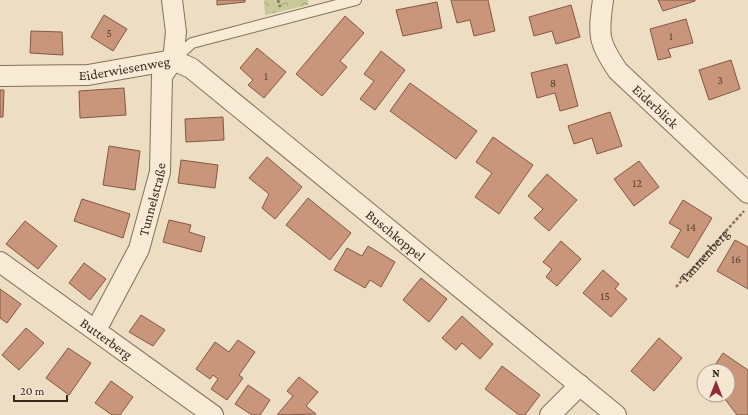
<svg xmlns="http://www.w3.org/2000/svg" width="748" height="415" viewBox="0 0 748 415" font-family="'Crimson Pro',serif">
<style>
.park{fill:url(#park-crowns)}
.building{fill:#c9967b;stroke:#845742}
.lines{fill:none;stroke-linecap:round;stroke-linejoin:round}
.service-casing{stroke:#866f5b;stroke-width:12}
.minor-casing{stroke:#866f5b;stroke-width:22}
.path{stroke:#866f5b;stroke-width:2.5;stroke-dasharray:3 2;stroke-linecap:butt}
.service{stroke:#f7ebd6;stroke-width:10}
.minor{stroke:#f7ebd6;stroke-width:20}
.labels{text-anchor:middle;stroke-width:3;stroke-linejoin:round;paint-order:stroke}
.number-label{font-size:12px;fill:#5b4435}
.street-label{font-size:14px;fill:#36281e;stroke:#f4e8d2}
</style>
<defs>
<pattern id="park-crowns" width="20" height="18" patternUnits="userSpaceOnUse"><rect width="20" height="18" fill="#c7ca98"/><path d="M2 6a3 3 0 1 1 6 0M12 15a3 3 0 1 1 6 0" fill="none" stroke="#a2a47b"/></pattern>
</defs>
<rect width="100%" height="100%" fill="#ecddc3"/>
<polygon class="park" points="264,0 308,0 308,5 265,15"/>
<g class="building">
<polygon points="217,0 245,0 245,2 217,5"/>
<polygon points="451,0 488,0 495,31 474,36 470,20 457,23"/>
<polygon points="658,0 695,0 695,1 663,11"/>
<polygon points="437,2 442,28 403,36 396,10"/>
<polygon points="571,5 580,37 556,44 552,31 534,36 529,17"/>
<polygon points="104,15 127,29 113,51 91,37"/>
<polygon points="345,16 364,33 340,61 347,67 322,96 296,74"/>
<polygon points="686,19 693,43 668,49 671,57 658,60 650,29"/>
<polygon points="31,31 62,32 63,55 30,53"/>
<polygon points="257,48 286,72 264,98 248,85 253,80 240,68"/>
<polygon points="381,51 405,70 375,110 360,99 374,81 364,74"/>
<polygon points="731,60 740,89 709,100 699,70"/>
<polygon points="567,64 578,106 560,111 555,93 537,98 531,73"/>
<polygon points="410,83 477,131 456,159 390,111"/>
<polygon points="124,88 126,115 80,118 79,91"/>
<polygon points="0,90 4,90 3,117 0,117"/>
<polygon points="610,112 622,146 597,154 592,138 574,144 568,126"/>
<polygon points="223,117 224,140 186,142 185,119"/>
<polygon points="493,137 533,165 499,214 475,197 492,173 476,162"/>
<polygon points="109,146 140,151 135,190 103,185"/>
<polygon points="267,157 302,187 275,219 262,208 269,194 249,178"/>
<polygon points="181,160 218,165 215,188 178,183"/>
<polygon points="639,161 659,187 634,206 614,179"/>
<polygon points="547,174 577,200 549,231 534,218 543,209 528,196"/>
<polygon points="308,198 351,233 330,260 286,225"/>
<polygon points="82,199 130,214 123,238 74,221"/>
<polygon points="683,200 712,218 688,258 671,247 681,230 669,223"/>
<polygon points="169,220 191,225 189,232 205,237 201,252 163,242"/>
<polygon points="25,221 57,246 38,269 6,244"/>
<polygon points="735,240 748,247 748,289 717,271"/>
<polygon points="561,241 581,259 557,286 546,277 552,269 543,262"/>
<polygon points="368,246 395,262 381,287 370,280 365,288 334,270 347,248 362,256"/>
<polygon points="84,263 106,279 90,300 69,283"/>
<polygon points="603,270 619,284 615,289 627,299 611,317 583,293"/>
<polygon points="421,278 447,299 429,322 403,300"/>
<polygon points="0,289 21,304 7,323 0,318"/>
<polygon points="141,315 165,330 153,346 129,332"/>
<polygon points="462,316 493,344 480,359 462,343 456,350 442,338"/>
<polygon points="26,328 44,343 19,370 2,355"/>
<polygon points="659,338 682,358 654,391 631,371"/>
<polygon points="238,340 255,352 239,375 243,378 227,400 211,389 218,379 213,375 210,379 196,369 215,342 229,352"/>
<polygon points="68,348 91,363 69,395 46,378"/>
<polygon points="723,353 748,370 748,415 737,415 722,395 728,395 728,371 711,371"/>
<polygon points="502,366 540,395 525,415 519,415 485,389"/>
<polygon points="299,377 318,392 306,406 316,414 277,415 293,396 287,391"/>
<polygon points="111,381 133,397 120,415 112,415 95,403"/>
<polygon points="248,385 270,400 260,415 252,415 235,404"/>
</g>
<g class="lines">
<defs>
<polyline id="service" points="174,59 192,43 356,0"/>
<g id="minor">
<path id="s2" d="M603,0C598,35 598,42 618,71L748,193"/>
<path id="s3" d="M173,60L191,68L616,415"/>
<path id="s4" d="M0,76L88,75L173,60"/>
<path id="s5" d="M0,262L213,415"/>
<path id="s6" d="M96,330L139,249L160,172L162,76L173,60L176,32L172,0"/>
<polyline points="550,415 580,385"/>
</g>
</defs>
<use href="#service" class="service-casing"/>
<use href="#minor" class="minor-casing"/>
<g class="path">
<polyline points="278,0 280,7"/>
<path id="s1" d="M676,287L744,211"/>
</g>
<use href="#service" class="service"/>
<use href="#minor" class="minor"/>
</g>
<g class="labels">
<g class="number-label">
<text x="109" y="37">5</text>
<text x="671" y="40">1</text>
<text x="266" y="80">1</text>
<text x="720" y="84">3</text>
<text x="553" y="87">8</text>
<text x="637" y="187">12</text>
<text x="691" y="231">14</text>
<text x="736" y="263">16</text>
<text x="605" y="300">15</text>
</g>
<g class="street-label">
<text dy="5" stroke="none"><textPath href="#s4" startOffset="125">Eiderwiesenweg</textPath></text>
<text dy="5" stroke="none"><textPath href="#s2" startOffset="127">Eiderblick</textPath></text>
<text dy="5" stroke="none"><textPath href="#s6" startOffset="143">Tunnelstraße</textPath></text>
<text dy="5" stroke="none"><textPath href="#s3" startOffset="284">Buschkoppel</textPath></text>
<text dy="5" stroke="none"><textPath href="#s1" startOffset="42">Tannenberg</textPath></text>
<text dy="5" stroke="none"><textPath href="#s5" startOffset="131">Butterberg</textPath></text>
</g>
</g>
<g transform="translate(716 383)"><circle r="19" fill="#f4e8d2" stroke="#a89b8a"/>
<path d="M0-3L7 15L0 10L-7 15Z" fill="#922d35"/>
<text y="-6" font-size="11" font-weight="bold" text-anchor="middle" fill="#36281e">N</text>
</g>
<path d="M14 395v6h53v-6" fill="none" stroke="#36281e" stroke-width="2"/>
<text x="20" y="395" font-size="12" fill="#36281e" stroke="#f4e8d2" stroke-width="3" paint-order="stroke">20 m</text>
</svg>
